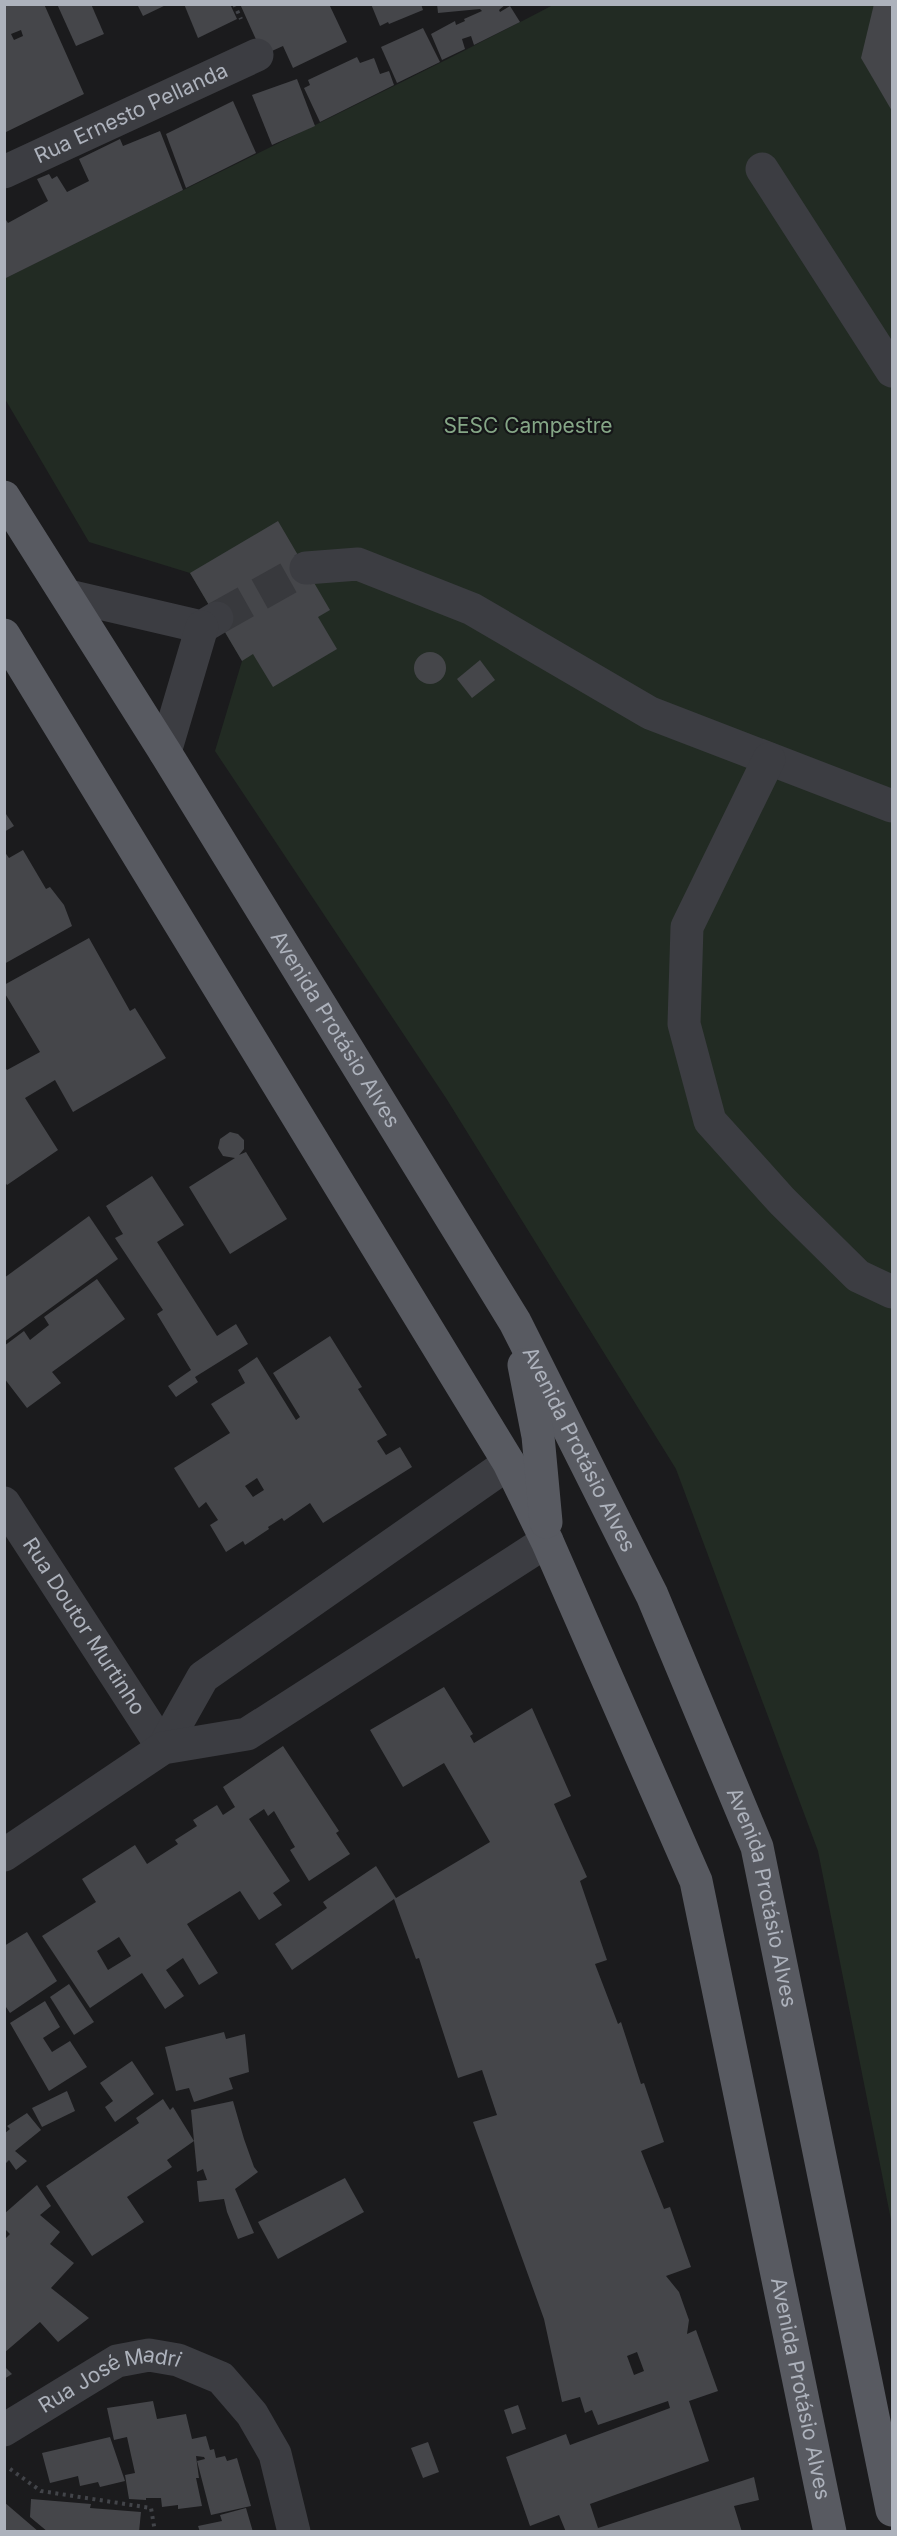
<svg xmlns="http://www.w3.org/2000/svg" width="897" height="2536" viewBox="0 0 897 2536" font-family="Inter,sans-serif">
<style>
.green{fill:#222b23}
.building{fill:#45464a;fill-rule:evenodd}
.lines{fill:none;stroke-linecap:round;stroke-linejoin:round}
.minor-tunnel{stroke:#38393d;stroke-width:33;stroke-dasharray:33 16;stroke-linecap:butt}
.path{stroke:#424449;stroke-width:4;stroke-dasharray:3 4.5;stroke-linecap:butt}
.minor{stroke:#3c3d42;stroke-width:33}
.major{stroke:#585a61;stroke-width:33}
.labels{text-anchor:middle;stroke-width:4.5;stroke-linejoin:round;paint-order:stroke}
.street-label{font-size:21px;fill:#adb2bc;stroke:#151618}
.park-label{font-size:21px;fill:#85a686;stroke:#151618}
</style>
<rect width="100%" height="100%" fill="#1b1b1d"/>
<path class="green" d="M553,5H892V2225L818,1851L676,1469L446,1098L215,751L242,661L190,573L89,542L5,399L4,279C187,187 372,99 553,5Z"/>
<g class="building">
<path d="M4,4H44L84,94L4,133ZM21,30L23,36L14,40L11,34Z"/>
<polygon points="57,4 91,4 104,34 76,46"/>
<polygon points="137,4 168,4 143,16"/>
<polygon points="184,4 230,4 237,19 198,38"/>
<polygon points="240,4 329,4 347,42 293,68 283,46 263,55"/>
<polygon points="371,4 421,4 423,10 389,24 388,22 380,26"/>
<polygon points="437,4 506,4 499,10 500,12 510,6 520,22 474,45 471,36 462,39 465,49 442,60 431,34 455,21 456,25 465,21 464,19 482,11 480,9 438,13"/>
<polygon points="874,4 892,4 892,111 861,58"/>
<polygon points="423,28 440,62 397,83 381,47"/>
<polygon points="357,57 360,63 374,58 380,74 389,71 394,85 320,122 304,88 310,85 308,80"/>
<polygon points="297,79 315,126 272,145 252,95"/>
<polygon points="233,101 256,153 186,188 166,134"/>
<polygon points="160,131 183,190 4,279 4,217 8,223 48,201 37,179 49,174 52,179 57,176 67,192 89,181 79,159 120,139 123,146"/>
<polygon points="278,521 330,610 318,617 337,649 273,687 253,654 242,661 190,573"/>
<circle cx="430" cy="668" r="16"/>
<polygon points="480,660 495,680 472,698 457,679"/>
<polygon points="4,811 14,826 4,832"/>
<polygon points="23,850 46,889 50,887 64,905 72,926 4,964 4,851 9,858"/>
<polygon points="89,938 130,1011 135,1008 166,1058 73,1112 55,1080 25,1098 58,1150 7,1185 4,1181 4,1066 7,1070 40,1052 4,992 4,985"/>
<polygon points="230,1132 238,1134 244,1140 244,1149 239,1155 246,1152 287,1219 230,1254 189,1187 235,1158 223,1156 218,1148 220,1139"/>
<polygon points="152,1176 184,1225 157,1242 217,1336 236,1324 248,1344 195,1377 198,1382 176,1397 168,1386 191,1370 157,1314 163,1310 115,1238 123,1234 106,1206"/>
<polygon points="89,1216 118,1259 4,1342 4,1278"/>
<polygon points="97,1279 125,1319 52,1372 61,1383 27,1408 4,1378 4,1346 24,1331 30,1340 49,1325 44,1317"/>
<path d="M330,1336L362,1387L358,1389L387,1435L377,1441L386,1455L400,1447L412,1467L323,1523L310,1503L284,1521L282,1518L268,1527L269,1529L245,1545L243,1541L226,1552L210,1525L218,1520L206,1502L199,1508L174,1468L230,1433L211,1404L245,1383L238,1370L257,1357L296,1420L300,1417L273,1373ZM257,1478L264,1490L253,1497L245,1486Z"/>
<path d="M444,1687L473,1734L470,1736L474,1743L532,1708L571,1796L554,1804L587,1877L580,1881L607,1960L595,1964L618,2024L621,2022L641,2084L644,2083L664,2142L641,2151L664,2209L670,2207L691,2267L666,2276L679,2292L689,2320L687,2334L696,2330L718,2391L689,2401L709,2461L590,2504L598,2528L754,2477L759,2500L734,2506L742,2532H566L559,2515L530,2526L506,2457L566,2434L570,2445L670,2408L668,2401L598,2425L592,2410L585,2413L580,2397L562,2402L544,2319L473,2122L497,2115L482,2070L458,2078L419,1958L416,1959L394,1899L292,1970L275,1944L327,1908L323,1902L376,1866L396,1898L490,1842L444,1763L403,1787L370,1730ZM637,2352L644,2371L634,2375L627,2356Z"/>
<path d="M283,1746L339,1831L336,1833L350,1854L309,1881L290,1850L295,1847L274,1811L268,1816L264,1809L249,1819L290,1881L273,1893L282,1905L259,1920L240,1891L187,1924L218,1973L199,1985L183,1958L166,1970L184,1996L165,2009L142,1973L90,2008L42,1936L96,1902L82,1879L135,1845L147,1864L178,1844L175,1840L197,1826L193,1820L217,1805L223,1815L235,1807L223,1787ZM119,1937L131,1956L108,1970L97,1951Z"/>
<polygon points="27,1932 57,1981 10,2013 4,2004 4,1946"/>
<polygon points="69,1984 94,2022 74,2035 50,1997"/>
<polygon points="45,2001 60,2027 43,2038 52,2052 70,2041 87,2067 49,2091 10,2023"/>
<polygon points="224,2032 226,2039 245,2034 249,2072 229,2078 233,2089 194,2102 189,2088 176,2091 165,2047"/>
<polygon points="132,2061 154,2094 115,2122 105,2107 113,2101 100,2083"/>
<polygon points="67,2091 75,2111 42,2127 32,2108"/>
<polygon points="163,2099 170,2110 173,2107 194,2141 167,2160 172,2167 127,2197 144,2222 92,2256 46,2186 139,2123 136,2118"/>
<polygon points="233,2101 244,2139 254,2167 258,2172 235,2189 254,2233 238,2239 227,2212 224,2199 199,2202 197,2181 207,2180 203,2169 197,2172 191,2110"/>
<polygon points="27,2113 41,2130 15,2151 27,2161 16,2170 9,2160 4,2165 4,2134 10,2129 7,2126"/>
<polygon points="345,2178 364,2212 278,2259 258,2222"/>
<polygon points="37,2185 51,2206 40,2215 60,2232 50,2244 74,2263 51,2288 89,2318 58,2342 40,2322 4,2353 4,2240 10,2234 4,2228 4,2214"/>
<polygon points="4,2366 12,2374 4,2379"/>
<polygon points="153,2401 157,2419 186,2414 192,2439 206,2436 210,2450 214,2449 216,2458 225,2456 227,2461 237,2458 251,2506 211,2515 197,2461 205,2459 204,2457 196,2456 199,2478 196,2478 202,2506 178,2509 178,2505 162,2507 161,2498 146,2498 146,2500 129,2499 125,2475 135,2473 127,2437 114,2440 107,2408"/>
<polygon points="518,2405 526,2429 512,2434 504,2410"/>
<polygon points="110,2437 125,2481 100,2487 98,2482 80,2486 78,2476 50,2483 42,2453"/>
<polygon points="428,2442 439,2472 423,2478 411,2448"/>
<polygon points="31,2499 91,2504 90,2508 141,2512 139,2532 48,2532 30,2517"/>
<polygon points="4,2502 39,2532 4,2532"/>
<polygon points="246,2508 253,2532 200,2532 198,2526 222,2521 220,2515"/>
</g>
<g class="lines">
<polyline class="minor-tunnel" points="217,618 306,568"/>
<g class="path">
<polyline points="234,4 241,19"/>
<polyline points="10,2469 41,2491 151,2508 155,2532"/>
</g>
<g class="minor">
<polyline points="762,169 892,371"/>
<path id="s1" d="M4,172L257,55"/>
<polyline points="306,568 358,564 472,609 650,713 892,806"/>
<polyline points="69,596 202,627 217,618"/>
<polyline points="165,752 202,627"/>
<polyline points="769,759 687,927 684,1024 710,1121 782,1201 858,1276 892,1292"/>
<path id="s2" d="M4,1503L163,1748"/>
<polyline points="163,1748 203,1677 509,1463"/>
<polyline points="4,1855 163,1748 247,1734 547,1541"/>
<path id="s3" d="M4,2430L117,2361L149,2355L178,2360L221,2378L252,2414L275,2454L294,2532"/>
</g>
<g class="major">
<path id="s4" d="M4,497L165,752L515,1322L652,1595L757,1847L892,2510"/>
<path id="s5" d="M4,635L509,1463L547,1541L696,1881L830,2532"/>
<polyline points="524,1365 538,1436 546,1522"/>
</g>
</g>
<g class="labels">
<g class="street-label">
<text dy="7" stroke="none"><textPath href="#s1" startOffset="140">Rua Ernesto Pellanda</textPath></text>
<text dy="7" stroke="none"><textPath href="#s4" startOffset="627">Avenida Protásio Alves</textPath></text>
<text dy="7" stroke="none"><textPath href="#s4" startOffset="1113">Avenida Protásio Alves</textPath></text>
<text dy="7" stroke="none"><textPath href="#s2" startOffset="147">Rua Doutor Murtinho</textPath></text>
<text dy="7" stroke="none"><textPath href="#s4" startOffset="1599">Avenida Protásio Alves</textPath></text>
<text dy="7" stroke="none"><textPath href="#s3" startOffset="120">Rua José Madri</textPath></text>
<text dy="7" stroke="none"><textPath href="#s5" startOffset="1946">Avenida Protásio Alves</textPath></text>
</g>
<g class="park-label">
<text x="528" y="433">SESC Campestre</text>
</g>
</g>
<rect width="897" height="2536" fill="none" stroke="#adb2bc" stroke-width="12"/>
</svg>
